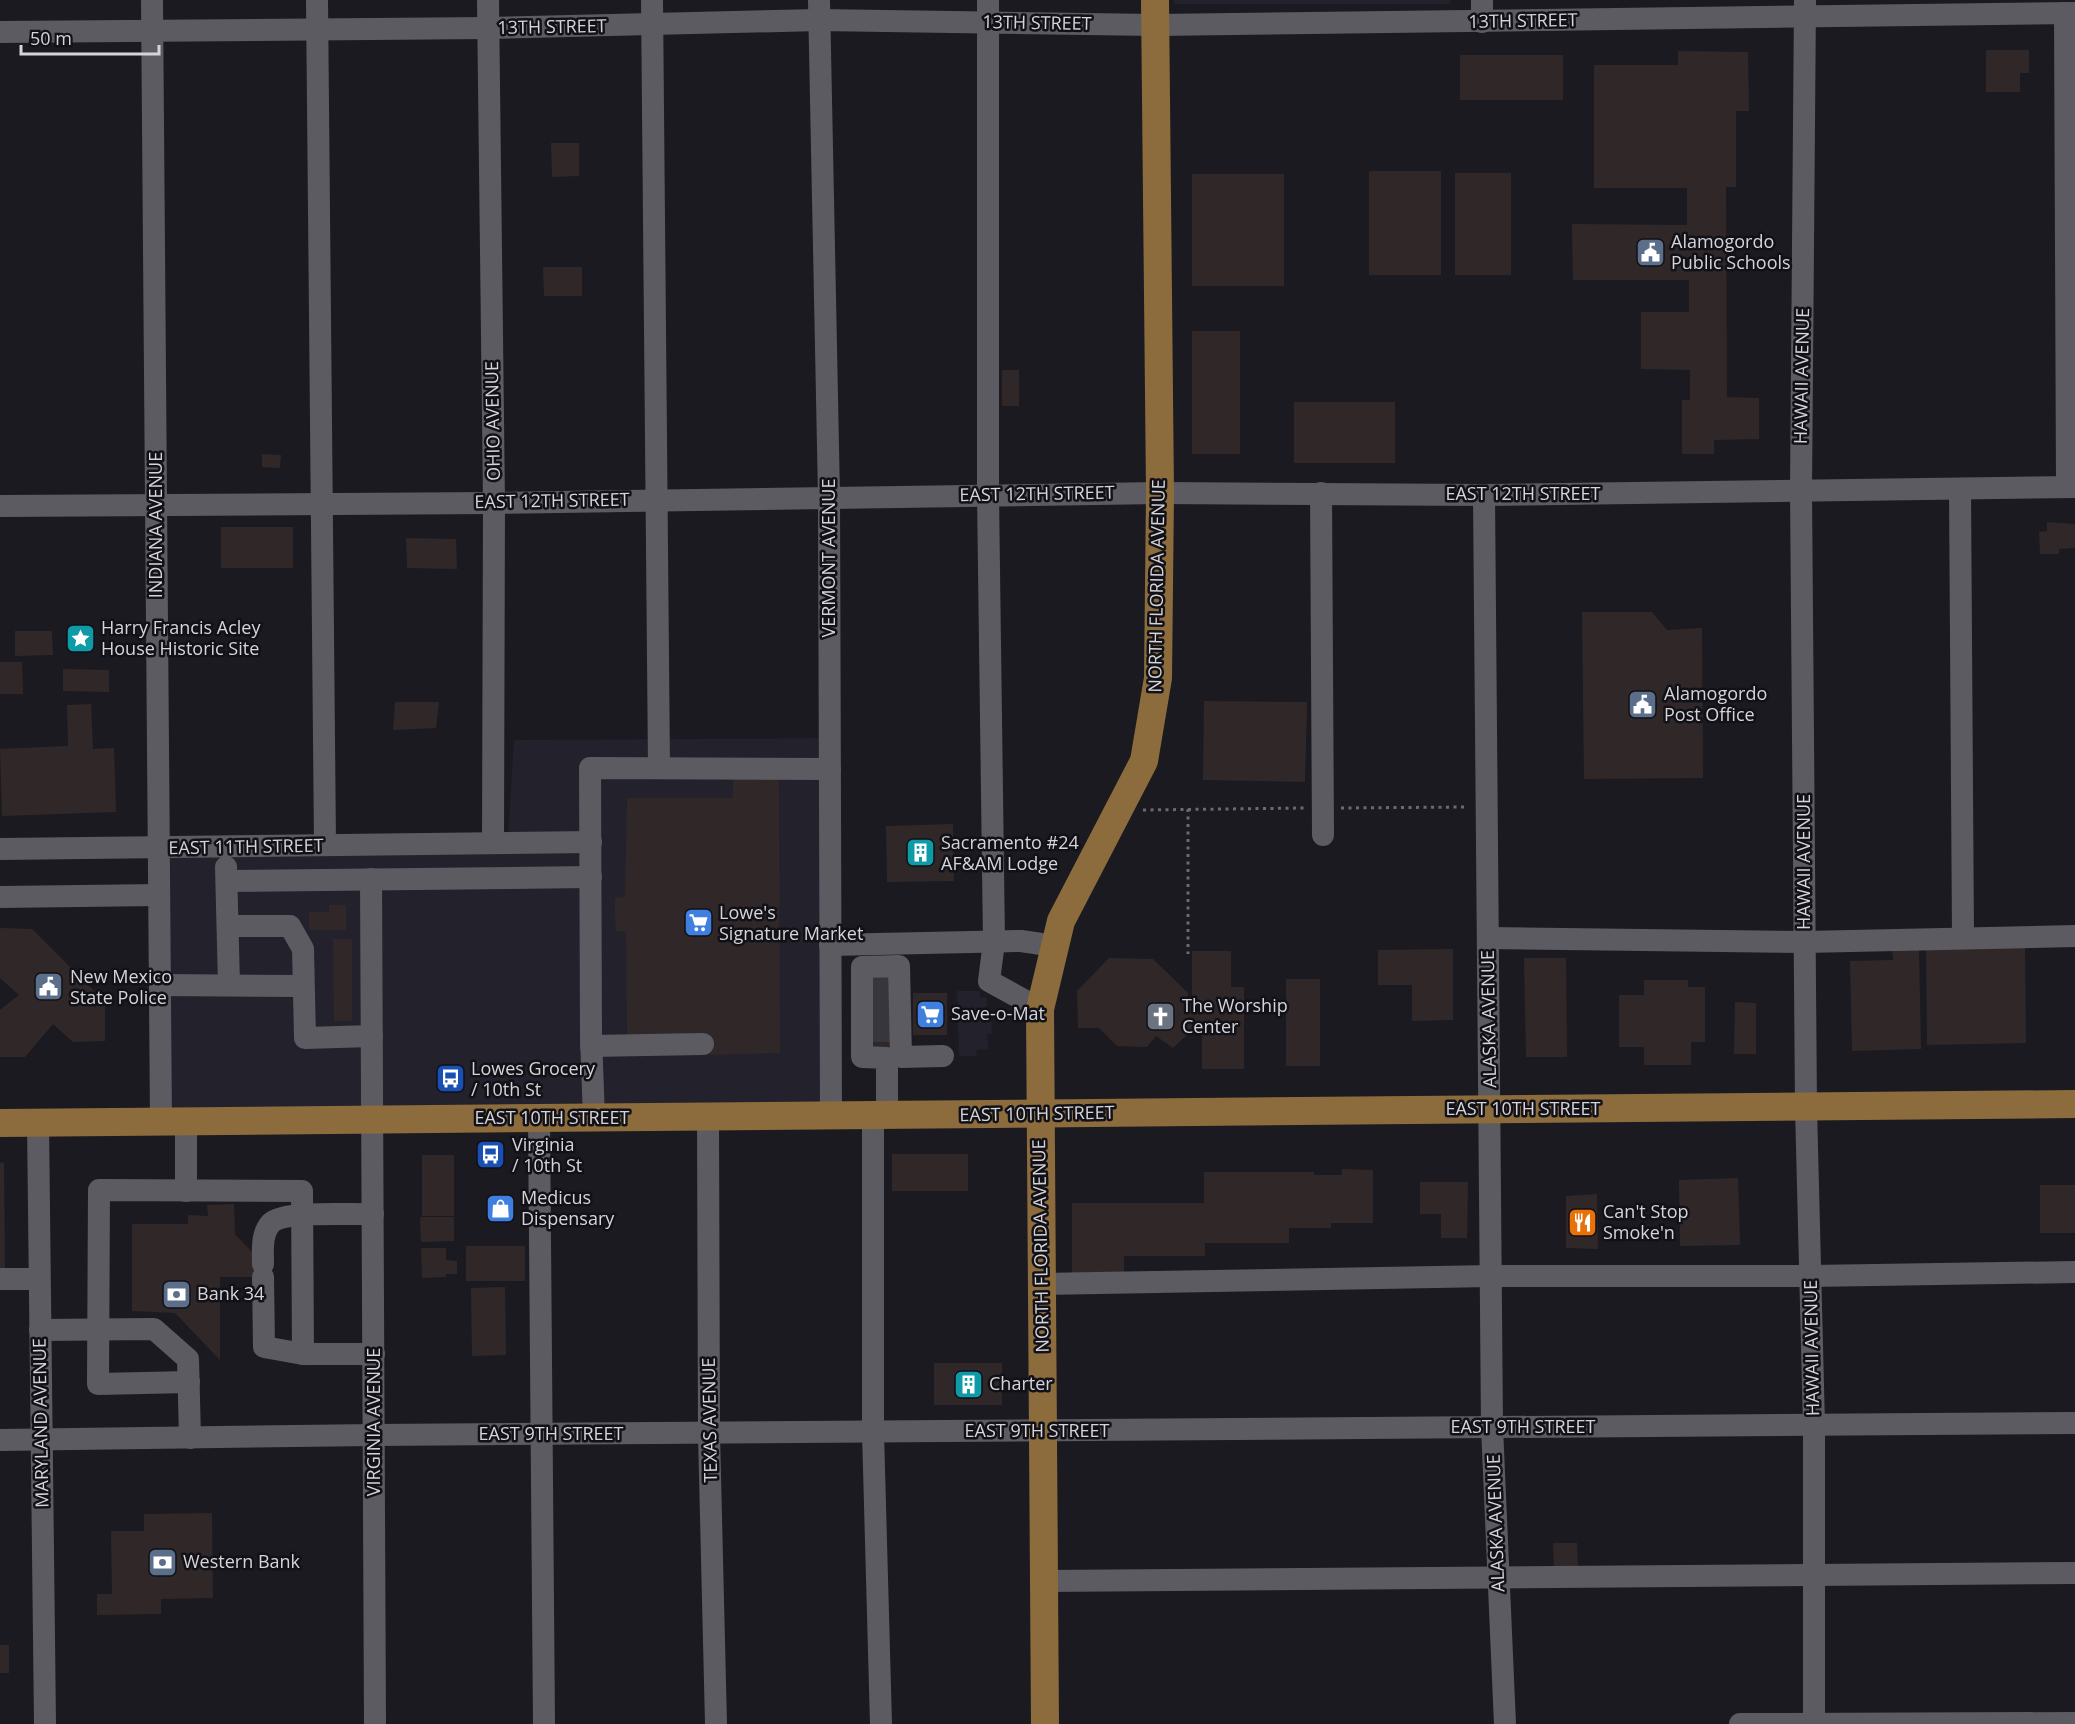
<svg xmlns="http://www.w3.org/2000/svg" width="2075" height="1724" viewBox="0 0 2075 1724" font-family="'Open Sans',sans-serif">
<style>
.built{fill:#22212c}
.building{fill:#302828}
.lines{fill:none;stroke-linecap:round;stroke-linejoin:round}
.minor-tunnel{stroke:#36363c;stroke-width:22;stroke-dasharray:22 11;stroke-linecap:butt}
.path{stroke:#6a6a6f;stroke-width:3;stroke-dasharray:3 4.5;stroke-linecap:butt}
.minor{stroke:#5c5b62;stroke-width:22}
.major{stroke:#8c6c3c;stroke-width:28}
.labels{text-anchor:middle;stroke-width:5;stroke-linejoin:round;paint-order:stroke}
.street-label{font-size:18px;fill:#d5d5d9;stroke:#111117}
.poi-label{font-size:18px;fill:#d5d5d9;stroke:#111117;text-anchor:start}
</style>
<rect width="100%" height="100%" fill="#1a1a20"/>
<g class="built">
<rect x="1174" y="0" width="276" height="4"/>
<polygon points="826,738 825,1110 165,1114 163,854 507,853 514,740"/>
<polygon points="957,991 980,991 980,997 987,998 986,1011 991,1012 992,1034 987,1034 989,1049 976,1050 977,1056 959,1056"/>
</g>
<g class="building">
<polygon points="1986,50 2029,50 2029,73 2020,73 2020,92 1986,92"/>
<polygon points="1678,51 1748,52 1749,111 1736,111 1736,187 1726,187 1727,397 1759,398 1759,439 1714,440 1714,454 1682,454 1682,400 1690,400 1690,370 1641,369 1641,312 1689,312 1689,280 1573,280 1572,224 1687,225 1687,188 1594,188 1594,65 1678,65"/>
<rect x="1460" y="55" width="103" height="45"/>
<polygon points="551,143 579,143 579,176 552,177"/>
<rect x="1369" y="171" width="72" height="104"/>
<rect x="1455" y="173" width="56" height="102"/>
<rect x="1192" y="174" width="92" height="112"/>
<polygon points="543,267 582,267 582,296 544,296"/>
<rect x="1192" y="331" width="48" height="123"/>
<rect x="1002" y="370" width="17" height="36"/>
<rect x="1294" y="402" width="101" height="61"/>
<polygon points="262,454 281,455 280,468 262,467"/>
<polygon points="2047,522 2075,524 2075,548 2059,549 2059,554 2040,554 2039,532 2047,531"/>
<rect x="221" y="527" width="72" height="41"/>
<polygon points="406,538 456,539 457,569 407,568"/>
<polygon points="1582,612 1652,612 1667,630 1702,628 1703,778 1584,779"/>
<polygon points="15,631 52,631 53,655 15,656"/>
<polygon points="0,662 22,662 23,694 0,694"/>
<polygon points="63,669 109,670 109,692 63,691"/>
<polygon points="1204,701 1307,702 1305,782 1203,780"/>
<polygon points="395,702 439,702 436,728 393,730"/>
<polygon points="91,704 93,749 114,748 116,812 2,816 0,749 68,746 67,705"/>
<polygon points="733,779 779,779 780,1053 710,1055 709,1034 627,1035 626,932 616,931 615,914 615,898 625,897 627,798 733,798"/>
<polygon points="953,824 954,881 887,882 886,826"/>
<polygon points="329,905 346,905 346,930 309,930 309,912 329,912"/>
<polygon points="0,928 32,929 105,1002 105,1041 73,1042 53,1024 25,1057 0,1057 0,1010 19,995 0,978"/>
<polygon points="333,939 352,939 352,1021 334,1021"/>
<polygon points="2025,945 2026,1043 1927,1045 1926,947"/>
<polygon points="1892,948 1919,948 1921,1049 1852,1051 1850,961 1893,960"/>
<polygon points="1453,949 1453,1020 1412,1021 1412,985 1378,985 1378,950"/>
<polygon points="1192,951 1231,951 1231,987 1244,987 1244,1069 1202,1069 1202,1033 1189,1033 1173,1048 1156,1036 1147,1047 1117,1046 1099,1028 1078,1028 1077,991 1109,958 1153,959 1188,993 1188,1003 1192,1003"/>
<polygon points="1524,958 1566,958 1567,1057 1526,1057"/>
<polygon points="892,971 893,1052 872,1053 871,972"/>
<rect x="1286" y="979" width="34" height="87"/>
<polygon points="1644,980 1688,980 1688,987 1705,987 1705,1042 1691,1042 1691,1065 1644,1065 1644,1047 1619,1047 1619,995 1644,995"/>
<rect x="913" y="993" width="34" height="42"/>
<polygon points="1735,1002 1756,1003 1756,1054 1734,1054"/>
<rect x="892" y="1154" width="76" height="37"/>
<rect x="422" y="1155" width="32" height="61"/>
<polygon points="4,1162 5,1273 0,1273 0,1163"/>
<polygon points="1342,1169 1373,1170 1373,1223 1331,1223 1331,1228 1289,1228 1289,1243 1205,1243 1205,1256 1124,1256 1124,1273 1072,1273 1072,1203 1204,1203 1204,1172 1314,1172 1314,1175 1342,1175"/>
<polygon points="1738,1178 1740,1245 1680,1246 1679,1180"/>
<polygon points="1420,1182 1468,1182 1467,1238 1441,1238 1441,1214 1420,1214"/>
<rect x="2040" y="1185" width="35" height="48"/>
<polygon points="1597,1194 1598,1249 1566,1248 1566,1196"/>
<polygon points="234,1204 235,1234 275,1277 220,1277 220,1360 175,1313 132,1311 132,1224 188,1224 188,1215 208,1216 207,1205"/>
<polygon points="420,1217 454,1217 454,1241 421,1242"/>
<rect x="466" y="1246" width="59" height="35"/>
<polygon points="421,1248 446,1248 446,1260 457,1261 457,1274 446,1274 446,1277 422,1278"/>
<polygon points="505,1287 506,1355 472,1356 471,1288"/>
<rect x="934" y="1363" width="68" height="42"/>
<polygon points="212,1513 213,1598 161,1599 161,1614 97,1615 97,1594 112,1594 111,1531 144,1531 144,1514"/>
<polygon points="1553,1543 1577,1543 1578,1568 1554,1568"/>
<rect x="0" y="1645" width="9" height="28"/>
</g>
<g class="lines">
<g class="minor-tunnel">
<polyline points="871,988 892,988"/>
<polyline points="872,1010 893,1010"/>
<polyline points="872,1031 893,1031"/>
</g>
<g class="path">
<polyline points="1341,808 1465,807"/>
<polyline points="1188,809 1188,954"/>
<polyline points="1143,810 1305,808"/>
</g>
<g class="minor">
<polyline points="152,0 161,1122"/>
<polyline points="317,0 325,845"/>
<polyline points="488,0 494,503 493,842"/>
<polyline points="652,0 659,768"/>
<polyline points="819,0 829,496 831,1116"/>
<polyline points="988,0 988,494 994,942 989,981 1040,1009"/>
<polyline points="1482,0 1482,22"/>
<polyline points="1805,1 1801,490 1806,1107 1814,1425 1814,1724"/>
<polyline points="2065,13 2067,487"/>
<polyline points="0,32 488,28 819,20 1155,25 2075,13"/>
<polyline points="1960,489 1963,938"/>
<polyline points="1321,493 1323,835"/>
<polyline points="1484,495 1492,1427 1505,1724"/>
<polyline points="0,506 494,503 1160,493 1484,495 2075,487"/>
<polyline points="0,849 591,842"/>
<polyline points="226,867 229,985"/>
<polyline points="371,879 375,1724"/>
<polyline points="227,881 591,877"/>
<polyline points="0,897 159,895"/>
<polyline points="228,926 290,926 303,949 305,1038 372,1036"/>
<polyline points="1489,938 1805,942 2075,936"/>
<polyline points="830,945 1021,941 1055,946"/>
<polyline points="160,985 303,986"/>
<polyline points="591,1046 703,1044"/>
<polyline points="873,1115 873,1432 881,1724"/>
<polyline points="887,1115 887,1058 862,1057 862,967 899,966 901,1057 943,1056"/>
<polyline points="708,1117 709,1434 716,1724"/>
<polyline points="539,1118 544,1724"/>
<polyline points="594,1118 591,1037 590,768 830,769"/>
<polyline points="186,1122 186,1191"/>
<polyline points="38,1123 45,1724"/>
<path d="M263,1264C263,1250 261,1234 271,1223C284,1210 353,1215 373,1214"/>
<polyline points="263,1277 264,1347 303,1354 374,1354"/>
<polyline points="0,1279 39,1279"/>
<polyline points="1041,1284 1491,1276 1810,1276 2075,1272"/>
<polyline points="40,1330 154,1329 188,1359 190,1438"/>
<polyline points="189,1382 98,1384 99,1190 302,1191 303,1354"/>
<polyline points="0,1440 374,1435 2075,1423"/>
<polyline points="1044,1581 2075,1573"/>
<polyline points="1740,1724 2075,1723"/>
</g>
<g class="major">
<polyline points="0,1123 2075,1104"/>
<polyline points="1045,1724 1040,1009 1061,921 1144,761 1158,678 1160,493 1155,0"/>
</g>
</g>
<defs>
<symbol id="civic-square" viewBox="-11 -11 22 22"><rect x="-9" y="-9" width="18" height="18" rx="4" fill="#5c6f8a" stroke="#111117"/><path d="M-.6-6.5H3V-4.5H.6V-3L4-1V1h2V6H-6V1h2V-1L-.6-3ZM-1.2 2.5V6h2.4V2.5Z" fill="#fff"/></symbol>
<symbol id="sight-square" viewBox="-11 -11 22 22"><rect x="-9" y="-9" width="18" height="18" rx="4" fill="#0f9aa8" stroke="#111117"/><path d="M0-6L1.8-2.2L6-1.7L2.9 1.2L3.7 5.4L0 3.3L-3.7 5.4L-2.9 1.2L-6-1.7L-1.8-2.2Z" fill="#fff"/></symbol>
<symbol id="building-square" viewBox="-11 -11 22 22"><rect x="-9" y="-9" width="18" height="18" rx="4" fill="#0f9aa8" stroke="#111117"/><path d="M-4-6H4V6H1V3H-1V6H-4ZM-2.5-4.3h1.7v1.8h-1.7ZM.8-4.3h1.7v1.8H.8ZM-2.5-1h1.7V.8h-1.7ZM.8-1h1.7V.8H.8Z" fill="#fff"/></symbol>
<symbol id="supermarket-square" viewBox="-11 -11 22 22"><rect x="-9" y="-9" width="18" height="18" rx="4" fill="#3f7fe0" stroke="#111117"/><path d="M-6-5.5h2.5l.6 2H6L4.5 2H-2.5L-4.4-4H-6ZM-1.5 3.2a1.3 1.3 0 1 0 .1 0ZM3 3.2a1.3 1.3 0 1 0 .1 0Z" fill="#fff"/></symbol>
<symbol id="church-square" viewBox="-11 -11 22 22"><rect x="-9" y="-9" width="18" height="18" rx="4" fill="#6b7280" stroke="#111117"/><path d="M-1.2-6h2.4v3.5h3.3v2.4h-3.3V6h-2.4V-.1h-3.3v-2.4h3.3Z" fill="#fff"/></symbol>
<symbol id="bus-square" viewBox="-11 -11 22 22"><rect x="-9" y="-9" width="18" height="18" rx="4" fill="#1a4fb4" stroke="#111117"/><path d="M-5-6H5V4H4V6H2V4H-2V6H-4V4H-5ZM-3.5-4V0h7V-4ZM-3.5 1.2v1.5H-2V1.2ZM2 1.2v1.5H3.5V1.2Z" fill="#fff"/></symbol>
<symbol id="shop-square" viewBox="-11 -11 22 22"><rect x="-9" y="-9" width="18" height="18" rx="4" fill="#3f7fe0" stroke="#111117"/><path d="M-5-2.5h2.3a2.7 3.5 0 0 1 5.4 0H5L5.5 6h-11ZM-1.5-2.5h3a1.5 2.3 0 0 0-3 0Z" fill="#fff"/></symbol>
<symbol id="restaurant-square" viewBox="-11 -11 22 22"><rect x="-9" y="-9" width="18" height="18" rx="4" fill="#e8710a" stroke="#111117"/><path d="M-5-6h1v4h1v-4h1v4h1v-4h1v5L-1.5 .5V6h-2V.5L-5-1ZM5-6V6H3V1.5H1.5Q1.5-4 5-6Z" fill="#fff"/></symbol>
<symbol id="bank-square" viewBox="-11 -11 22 22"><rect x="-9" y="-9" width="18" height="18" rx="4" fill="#5c6f8a" stroke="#111117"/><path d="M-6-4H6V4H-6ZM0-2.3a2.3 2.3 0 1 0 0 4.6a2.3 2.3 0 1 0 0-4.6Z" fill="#fff"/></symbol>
</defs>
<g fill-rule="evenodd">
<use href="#civic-square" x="1634" y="236" width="33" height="33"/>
<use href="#sight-square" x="64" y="622" width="33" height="33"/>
<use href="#civic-square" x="1626" y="688" width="33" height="33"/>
<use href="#building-square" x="904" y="836" width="33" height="33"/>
<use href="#supermarket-square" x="682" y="906" width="33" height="33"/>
<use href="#civic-square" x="32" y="970" width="33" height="33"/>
<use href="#supermarket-square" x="914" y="998" width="33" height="33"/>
<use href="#church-square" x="1144" y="1000" width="33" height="33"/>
<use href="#bus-square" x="434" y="1062" width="33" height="33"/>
<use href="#bus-square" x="474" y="1138" width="33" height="33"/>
<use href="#shop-square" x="484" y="1192" width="33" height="33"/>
<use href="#restaurant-square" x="1566" y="1206" width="33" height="33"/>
<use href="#bank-square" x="160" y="1278" width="33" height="33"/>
<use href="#building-square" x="952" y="1368" width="33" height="33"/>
<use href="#bank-square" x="146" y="1546" width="33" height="33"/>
</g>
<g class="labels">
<g class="street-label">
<text transform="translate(1523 21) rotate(-1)" y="6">13TH STREET</text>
<text transform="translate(1037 23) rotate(1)" y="6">13TH STREET</text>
<text transform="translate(552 27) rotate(-1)" y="6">13TH STREET</text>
<text transform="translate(1802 376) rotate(-89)" y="6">HAWAII AVENUE</text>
<text transform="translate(493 421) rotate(-91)" y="6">OHIO AVENUE</text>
<text transform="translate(1037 494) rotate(-1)" y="6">EAST 12TH STREET</text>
<text x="1523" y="500">EAST 12TH STREET</text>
<text transform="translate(552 501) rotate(-1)" y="6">EAST 12TH STREET</text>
<text transform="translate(156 525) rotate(-90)" y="6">INDIANA AVENUE</text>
<text transform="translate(829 558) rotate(-90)" y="6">VERMONT AVENUE</text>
<text transform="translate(1157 586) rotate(-89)" y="6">NORTH FLORIDA AVENUE</text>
<text transform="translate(246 847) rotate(-1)" y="6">EAST 11TH STREET</text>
<text transform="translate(1804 862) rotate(-90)" y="6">HAWAII AVENUE</text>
<text transform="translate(1489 1019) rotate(-91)" y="6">ALASKA AVENUE</text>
<text x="1523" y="1115">EAST 10TH STREET</text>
<text transform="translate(1037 1114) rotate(-1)" y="6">EAST 10TH STREET</text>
<text x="552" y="1124">EAST 10TH STREET</text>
<text transform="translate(1041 1246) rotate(-91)" y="6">NORTH FLORIDA AVENUE</text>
<text transform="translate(1812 1348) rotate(-91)" y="6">HAWAII AVENUE</text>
<text transform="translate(710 1420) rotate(-91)" y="6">TEXAS AVENUE</text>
<text transform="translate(374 1422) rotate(-90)" y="6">VIRGINIA AVENUE</text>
<text transform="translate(41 1423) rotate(-91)" y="6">MARYLAND AVENUE</text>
<text x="1523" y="1433">EAST 9TH STREET</text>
<text x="1037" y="1437">EAST 9TH STREET</text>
<text x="551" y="1440">EAST 9TH STREET</text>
<text transform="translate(1496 1523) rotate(-92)" y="6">ALASKA AVENUE</text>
</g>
<g class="poi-label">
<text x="1671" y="248">Alamogordo<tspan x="1671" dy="21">Public Schools</tspan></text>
<text x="101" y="634">Harry Francis Acley<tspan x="101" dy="21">House Historic Site</tspan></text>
<text x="1664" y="700">Alamogordo<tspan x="1664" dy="21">Post Office</tspan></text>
<text x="941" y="849">Sacramento #24<tspan x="941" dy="21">AF&amp;AM Lodge</tspan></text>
<text x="719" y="919">Lowe's<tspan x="719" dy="21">Signature Market</tspan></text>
<text x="70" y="983">New Mexico<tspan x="70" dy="21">State Police</tspan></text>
<text x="1182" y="1012">The Worship<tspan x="1182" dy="21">Center</tspan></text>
<text x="951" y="1020">Save-o-Mat</text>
<text x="471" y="1075">Lowes Grocery<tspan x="471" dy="21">/ 10th St</tspan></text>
<text x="512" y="1151">Virginia<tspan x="512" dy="21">/ 10th St</tspan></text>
<text x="521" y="1204">Medicus<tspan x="521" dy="21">Dispensary</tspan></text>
<text x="1603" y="1218">Can't Stop<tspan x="1603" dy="21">Smoke'n</tspan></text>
<text x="197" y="1300">Bank 34</text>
<text x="989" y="1390">Charter</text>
<text x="183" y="1568">Western Bank</text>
</g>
</g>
<path d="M21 45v9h138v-9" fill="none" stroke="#d5d5d9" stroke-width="3"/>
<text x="30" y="45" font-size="18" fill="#d5d5d9" stroke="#111117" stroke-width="4.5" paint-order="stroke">50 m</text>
</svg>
